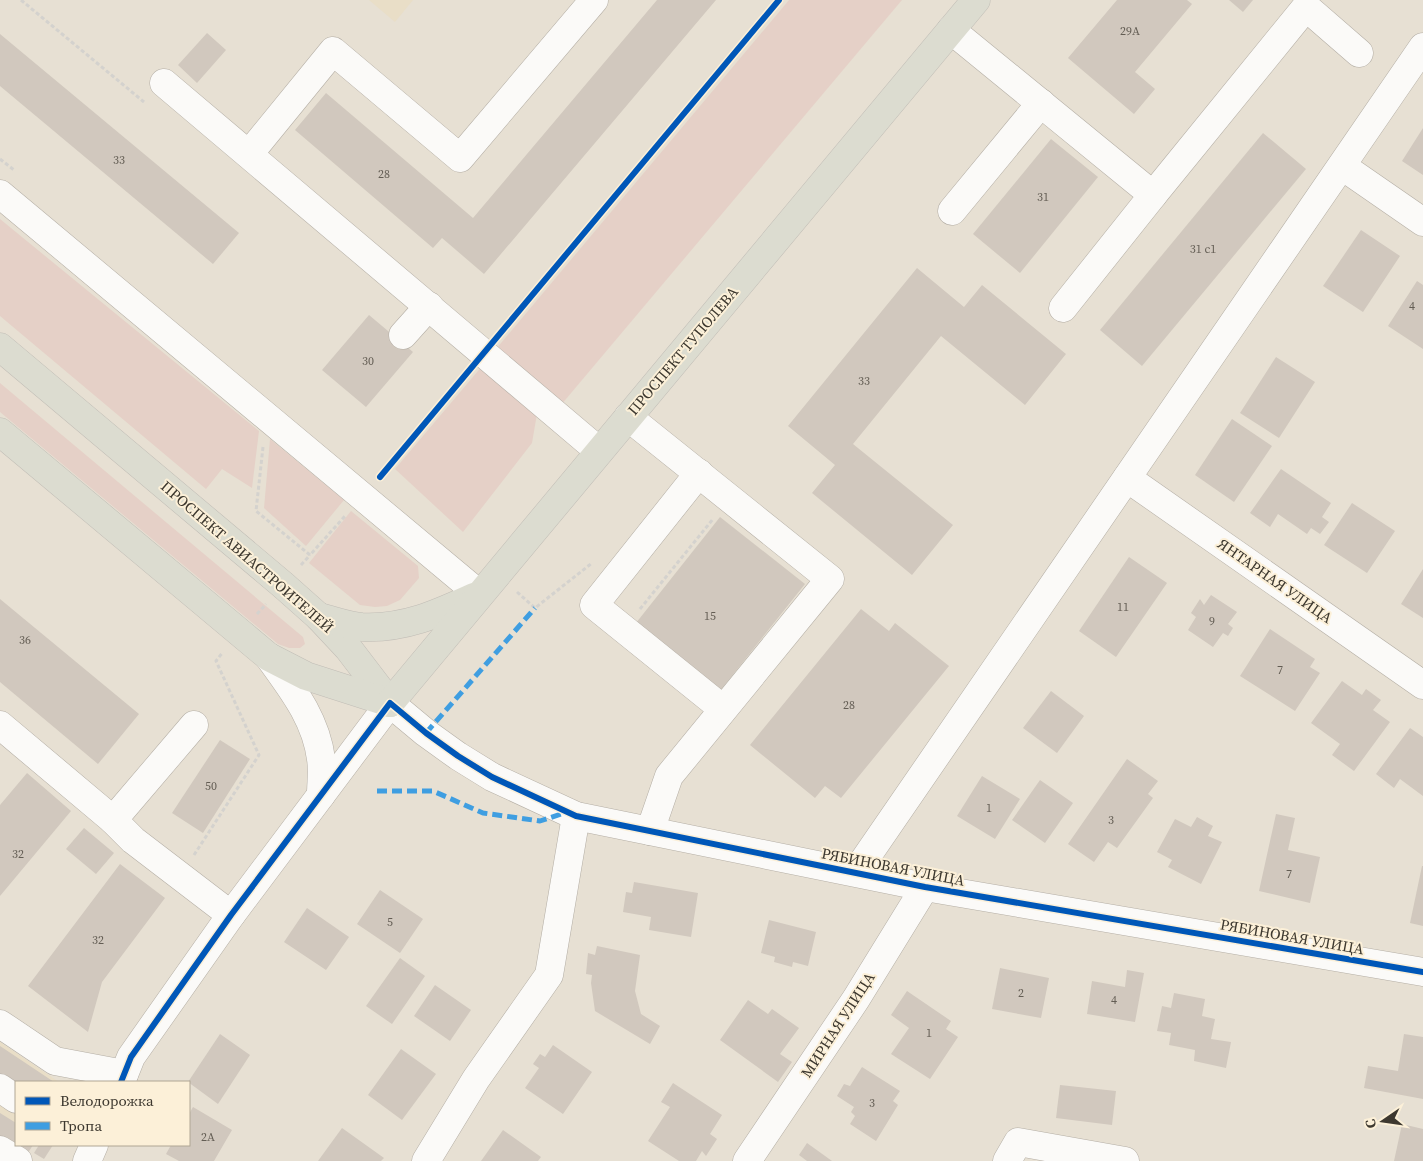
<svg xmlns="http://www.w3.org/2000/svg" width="1423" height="1161" viewBox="0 0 1423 1161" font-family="'Source Serif 4',serif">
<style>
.built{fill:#e9dec7}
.green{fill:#e5d0c7}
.building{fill:#d1c8be}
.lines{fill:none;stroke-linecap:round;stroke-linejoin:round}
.minor-casing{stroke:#b4aea5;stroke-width:29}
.major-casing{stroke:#c1bdb6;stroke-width:29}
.path{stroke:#d4d2ce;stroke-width:3;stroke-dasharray:4 2.5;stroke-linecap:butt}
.minor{stroke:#fbfaf8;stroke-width:28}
.major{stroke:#dcdcd0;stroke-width:28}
.quiet{stroke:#3f9ee1;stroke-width:5;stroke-dasharray:10 5;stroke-linecap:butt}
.cycleway-casing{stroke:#fcf0d8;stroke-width:9}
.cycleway{stroke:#0057b8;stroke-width:6}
.labels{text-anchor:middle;stroke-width:4;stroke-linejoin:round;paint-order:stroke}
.number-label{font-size:12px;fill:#635d54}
.street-label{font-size:15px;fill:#3d382f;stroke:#fcf0d8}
</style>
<rect width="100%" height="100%" fill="#e7e0d3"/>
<g class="built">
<polygon points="369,0 413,0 395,22"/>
<polygon points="0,1042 59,1082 16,1082 16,1144 0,1133"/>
</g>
<g class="green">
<polygon points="789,0 902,0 561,405 496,349"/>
<polygon points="0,219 259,431 252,488 222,469 206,489 0,316"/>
<polygon points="483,365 537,414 532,443 463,532 395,469"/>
<polygon points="0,383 303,637 305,644 300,648 289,648 278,644 0,412"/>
<polygon points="270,439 344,500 306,546 264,508"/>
<polygon points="351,511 418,566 419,578 400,600 387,606 375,607 360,605 309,563"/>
</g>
<g class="building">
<polygon points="657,0 716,0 484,274 442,238 433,248 295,130 326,93 473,218"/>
<polygon points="1117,0 1187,0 1192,4 1135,72 1155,89 1134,114 1068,58"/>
<polygon points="1229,0 1253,0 1243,12"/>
<polygon points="207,33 226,50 197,83 178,65"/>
<polygon points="0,34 239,233 213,264 0,86"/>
<polygon points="1423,128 1423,175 1402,161"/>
<polygon points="1263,133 1306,169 1142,366 1100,330"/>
<polygon points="1051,139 1098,177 1020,273 973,234"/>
<polygon points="1361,230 1400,256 1363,312 1323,286"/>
<polygon points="917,268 964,307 982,285 1066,354 1025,405 941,336 853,444 953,525 912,575 812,493 835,465 788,426"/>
<polygon points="1417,281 1423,285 1423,349 1388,326"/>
<polygon points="369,315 413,352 366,407 322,370"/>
<polygon points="1276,357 1315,382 1279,438 1240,413"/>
<polygon points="1232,419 1272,446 1234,502 1195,475"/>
<polygon points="1281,469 1331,503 1322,517 1329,522 1320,534 1311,528 1307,534 1278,514 1270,527 1250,513"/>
<polygon points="1352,503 1395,531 1367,573 1324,545"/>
<polygon points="720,517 805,584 716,696 632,628"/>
<polygon points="1129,557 1167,583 1116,657 1079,631"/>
<polygon points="1423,569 1423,618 1401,604"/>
<polygon points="1211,595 1237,612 1228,624 1233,628 1228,636 1223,633 1213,647 1188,630 1196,617 1191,613 1200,599 1204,605"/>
<polygon points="0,599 139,714 98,764 0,682"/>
<polygon points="861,609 889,631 895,623 949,666 841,798 825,786 815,798 750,745"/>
<polygon points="1270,629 1315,659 1310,667 1320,673 1295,711 1240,676"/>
<polygon points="1342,681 1362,695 1366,689 1381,700 1373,710 1390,722 1354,771 1332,755 1340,744 1311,723"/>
<polygon points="1051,691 1084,716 1057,753 1023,728"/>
<polygon points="1410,728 1423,737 1423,796 1400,779 1394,788 1376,774"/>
<polygon points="220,740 250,759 203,833 172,813"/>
<polygon points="1127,759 1158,781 1148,794 1153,798 1117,848 1108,842 1094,862 1068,844"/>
<polygon points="27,773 71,811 0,896 0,805"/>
<polygon points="982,776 1020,799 995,839 957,816"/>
<polygon points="1040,780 1073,803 1045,843 1012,820"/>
<polygon points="1276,814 1295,818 1288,850 1320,857 1310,903 1259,891"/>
<polygon points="1197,817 1213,826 1208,836 1222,842 1201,884 1168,867 1172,860 1157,852 1175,819 1191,827"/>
<polygon points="84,828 114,853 96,874 66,849"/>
<polygon points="120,864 165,898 102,982 88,1032 28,986"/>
<polygon points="1422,866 1423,866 1423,926 1410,923"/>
<polygon points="634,882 698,893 691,937 649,930 651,917 623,912 626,892 632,893"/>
<polygon points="380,890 423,919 400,953 357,924"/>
<polygon points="307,908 349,937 326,970 284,942"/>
<polygon points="769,920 816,932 808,966 793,962 792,967 774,962 775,957 761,953"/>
<polygon points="597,946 640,955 635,991 641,1014 660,1026 650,1044 595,1011 591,983 592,975 586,974 588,953 595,955"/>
<polygon points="400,958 425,976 392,1024 366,1006"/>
<polygon points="1000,968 1049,978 1041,1018 992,1009"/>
<polygon points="1127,970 1144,973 1135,1022 1087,1014 1092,981 1125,987"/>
<polygon points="435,985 471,1010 450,1041 414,1016"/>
<polygon points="907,991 951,1021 946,1029 958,1037 930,1079 891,1054 909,1028 891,1015"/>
<polygon points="1174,993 1205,999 1202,1016 1215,1019 1211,1039 1231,1042 1226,1068 1194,1061 1195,1050 1169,1045 1171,1033 1157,1031 1162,1006 1171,1008"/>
<polygon points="748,1000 768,1014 772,1009 799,1028 780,1054 792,1062 778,1082 720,1040"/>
<polygon points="220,1034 250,1055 218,1104 188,1082"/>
<polygon points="1404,1034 1423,1037 1423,1099 1364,1088 1368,1066 1398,1071"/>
<polygon points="553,1045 592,1072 563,1114 525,1088 539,1068 533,1064 540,1054 545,1057"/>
<polygon points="0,1046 54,1082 16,1082 16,1088 0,1078"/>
<polygon points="401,1049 436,1074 402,1120 368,1095"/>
<polygon points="862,1067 900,1091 893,1101 898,1105 876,1141 850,1124 855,1116 851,1112 854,1107 837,1096 844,1084 850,1086"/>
<polygon points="673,1083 722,1115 710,1134 717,1139 706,1156 702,1151 696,1161 679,1161 648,1141 670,1107 661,1102"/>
<polygon points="1060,1085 1116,1091 1112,1125 1056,1118"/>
<polygon points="193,1107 232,1130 214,1161 179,1161 166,1154 171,1145 189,1145 189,1114"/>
<polygon points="0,1113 16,1123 16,1145 33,1145 26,1156 0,1140"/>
<polygon points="1402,1124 1423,1129 1423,1161 1394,1161"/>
<polygon points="342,1128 384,1158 381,1161 318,1161"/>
<polygon points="503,1130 541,1157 538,1161 481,1161"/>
<polygon points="807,1143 832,1161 807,1161 799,1155"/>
<polygon points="39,1145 53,1145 44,1159 34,1153"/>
</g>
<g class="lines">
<defs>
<g id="minor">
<polyline points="951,30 1153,195 1063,308"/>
<polyline points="164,83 599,451"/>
<polyline points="249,154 333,51 460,158 594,0"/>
<polyline points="1342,166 1423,222"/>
<polyline points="0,194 479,594"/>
<polyline points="1153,195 1306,7 1359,53"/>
<polyline points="952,211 1041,103"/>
<polyline points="403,335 429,306"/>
<polyline points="628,417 830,579 669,776 650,831"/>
<polyline points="699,473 594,605 723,709"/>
<polyline points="1127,478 1423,685"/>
<path d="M269,657C292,689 316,719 321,759C323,771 321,783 321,795"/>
<polyline points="0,725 113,820 133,840 231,915"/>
<polyline points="113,820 194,725"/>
<polyline points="856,872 1423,47"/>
<polyline points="0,1024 55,1061 124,1074"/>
<polyline points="121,1082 131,1057 231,915 390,703 426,733 458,756 492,777 576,816 925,887 1423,972"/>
<polyline points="0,1088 16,1099"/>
<polyline points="0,1150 18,1161"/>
<polyline points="87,1161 94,1145"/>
<polyline points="426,1161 476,1079 549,975 576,816"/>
<polyline points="747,1161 856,999 925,887"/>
<polyline points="1007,1161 1018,1142 1125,1161"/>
</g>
<g id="major">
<polyline points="0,347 283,585 319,617 348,648 390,703"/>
<polyline points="0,432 269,657 306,676 390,703"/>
<path d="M319,617C333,620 348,626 362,627C404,629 437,614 474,597"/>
<polyline points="390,703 976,0"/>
</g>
</defs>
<use href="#minor" class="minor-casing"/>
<use href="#major" class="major-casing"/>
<g class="path">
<polyline points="21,0 144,102"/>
<polyline points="0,159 14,170"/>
<polyline points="500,333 779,0"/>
<polyline points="263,447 256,511 310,555 346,515"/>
<polyline points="380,477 468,373"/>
<polyline points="301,565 310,555"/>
<polyline points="517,592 535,608 592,563"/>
<polyline points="640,609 713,519"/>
<polyline points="257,614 266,604"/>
<polyline points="194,855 259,755 216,661 223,652"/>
</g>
<use href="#minor" class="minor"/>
<use href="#major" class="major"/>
<g class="quiet">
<polyline points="426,733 535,608"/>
<polyline points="377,791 433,791 483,813 540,821 567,812"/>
</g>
<defs>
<g id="cycleway">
<polyline points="380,477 779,0"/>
<polyline points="121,1082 131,1057 231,915 390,703 426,733 458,756 492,777 576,816 925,887 1423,972"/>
</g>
</defs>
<use href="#cycleway" class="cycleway-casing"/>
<use href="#cycleway" class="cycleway"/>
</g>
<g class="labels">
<g class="number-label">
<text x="1130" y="35">29А</text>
<text x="119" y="164">33</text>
<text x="384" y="178">28</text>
<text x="1043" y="201">31</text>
<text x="1203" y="253">31 с1</text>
<text x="1412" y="310">4</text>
<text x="368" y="365">30</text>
<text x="864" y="385">33</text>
<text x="1123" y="611">11</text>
<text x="710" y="620">15</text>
<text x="1212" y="625">9</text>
<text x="25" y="644">36</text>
<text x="1280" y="674">7</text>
<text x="849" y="709">28</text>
<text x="211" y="790">50</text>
<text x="989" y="812">1</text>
<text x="1111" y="824">3</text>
<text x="18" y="858">32</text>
<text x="1289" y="878">7</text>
<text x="390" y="926">5</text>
<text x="98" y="944">32</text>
<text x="1021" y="997">2</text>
<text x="1114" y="1004">4</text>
<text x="929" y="1037">1</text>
<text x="872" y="1107">3</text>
<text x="208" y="1141">2А</text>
</g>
<g class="street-label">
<text transform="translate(683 351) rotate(-50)" y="5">ПРОСПЕКТ ТУПОЛЕВА</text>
<text transform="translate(247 557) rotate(41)" y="5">ПРОСПЕКТ АВИАСТРОИТЕЛЕЙ</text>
<text transform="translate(1275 581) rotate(35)" y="5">ЯНТАРНАЯ УЛИЦА</text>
<text transform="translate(893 867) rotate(11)" y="5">РЯБИНОВАЯ УЛИЦА</text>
<text transform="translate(1292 937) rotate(10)" y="5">РЯБИНОВАЯ УЛИЦА</text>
<text transform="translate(838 1025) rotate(-57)" y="5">МИРНАЯ УЛИЦА</text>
</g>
</g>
<rect x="15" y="1081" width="175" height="65" fill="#fcf0d8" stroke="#b0a694"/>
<rect x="25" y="1097" width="25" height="8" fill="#0057b8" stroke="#b0a694"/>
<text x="60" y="1106" font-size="15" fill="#3d382f">Велодорожка</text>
<rect x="25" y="1122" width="25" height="8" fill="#3f9ee1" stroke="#b0a694"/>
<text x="60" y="1131" font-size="15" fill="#3d382f">Тропа</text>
<g transform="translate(1383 1121) rotate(257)" stroke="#fcf0d8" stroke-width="4" paint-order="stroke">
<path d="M0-4L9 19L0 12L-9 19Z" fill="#3d382f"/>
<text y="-8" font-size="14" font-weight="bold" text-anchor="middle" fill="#3d382f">С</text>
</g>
</svg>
